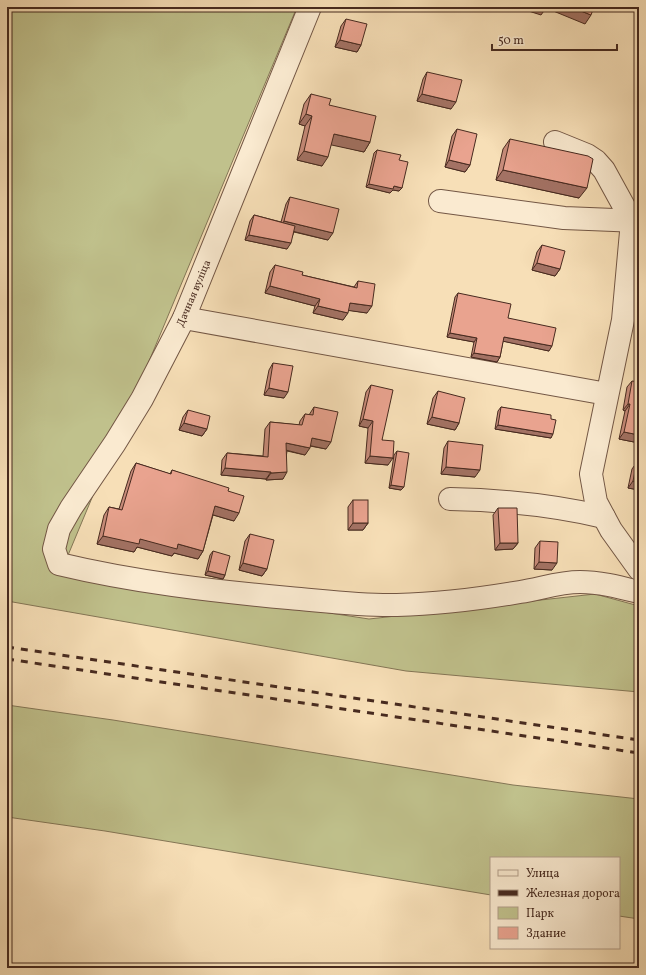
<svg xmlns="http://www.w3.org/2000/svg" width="646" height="975" viewBox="0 0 646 975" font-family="Vollkorn,serif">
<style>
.green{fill:#c0c18c;stroke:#847656}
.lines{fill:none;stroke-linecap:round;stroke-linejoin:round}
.minor-casing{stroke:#735745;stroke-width:24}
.minor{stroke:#faead0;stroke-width:22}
.rail{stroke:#472a1f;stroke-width:3;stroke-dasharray:7 7;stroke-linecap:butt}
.wall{fill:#c88c7b;stroke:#472a1f}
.shaded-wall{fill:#a37264;stroke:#472a1f}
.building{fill:#e9a38f;stroke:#472a1f}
.labels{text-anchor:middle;stroke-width:3;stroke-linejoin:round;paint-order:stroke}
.street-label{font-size:11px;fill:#472a1f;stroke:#faead0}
</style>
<rect width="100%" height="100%" fill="#f7dfb7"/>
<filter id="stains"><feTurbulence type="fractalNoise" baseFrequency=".005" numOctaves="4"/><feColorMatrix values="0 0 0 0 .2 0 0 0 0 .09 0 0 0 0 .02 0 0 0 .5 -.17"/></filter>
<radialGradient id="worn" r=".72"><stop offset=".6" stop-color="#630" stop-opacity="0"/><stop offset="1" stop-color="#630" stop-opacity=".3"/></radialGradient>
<g class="green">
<polygon points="7,7 297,7 61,572 369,619 595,594 639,606 639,692 406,671 7,601"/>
<polygon points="7,705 113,720 513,785 639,799 639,919 619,916 619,858 491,858 491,895 105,831 7,817"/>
</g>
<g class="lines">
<defs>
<g id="minor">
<path d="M310,7L184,318L142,399L115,443L71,508L59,529L54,549L59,564C134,582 212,591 289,598C325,601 361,606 397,605C439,604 479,599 520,592C540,589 559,582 580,582C600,582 619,587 639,592"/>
<polyline points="555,142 587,155 596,161 604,170 632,221 623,320 591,474 596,502 611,530 639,569"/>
<polyline points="440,201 564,218 639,221"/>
<polyline points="184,318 607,394"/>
<path d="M450,499C502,500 553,505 604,517"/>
</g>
</defs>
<use href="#minor" class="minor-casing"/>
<use href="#minor" class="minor"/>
<g class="rail">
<polyline points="7,647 639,740"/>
<polyline points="7,659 639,753"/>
</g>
</g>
<g class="wall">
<polygon points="346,19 361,45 357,52 335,47 341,26"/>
<polygon points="427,72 451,109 417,101 423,79"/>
<polygon points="311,94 329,105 370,142 364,152 331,144 322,166 297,160 305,126 299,124 304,104"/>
<polygon points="457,129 470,165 465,172 445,167 452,136"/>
<polygon points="510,139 579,198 496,180 503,149"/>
<polygon points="377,150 399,160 402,188 399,191 393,190 390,193 366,187 374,153"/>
<polygon points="290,197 328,240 294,232 287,249 245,240 250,221 254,215 281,222 286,204"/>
<polygon points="542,245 560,269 555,276 532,270 537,252"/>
<polygon points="275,265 302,275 354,287 358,281 367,313 348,310 343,320 313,313 315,306 265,293 270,272"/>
<polygon points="458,293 508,318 549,351 503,341 500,357 497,362 471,357 474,342 447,337 455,297"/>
<polygon points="639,332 639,345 636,345"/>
<polygon points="273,363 284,398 264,395 269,370"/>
<polygon points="632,381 639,443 619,439 625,411 623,410 627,387"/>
<polygon points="371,385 382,440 388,465 365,463 368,428 359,426 366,392"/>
<polygon points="438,391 459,423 455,430 427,424 433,398"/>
<polygon points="314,407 326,449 310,446 305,455 287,451 283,479 266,480 266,479 221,475 222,460 227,453 263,456 265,429 270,422 299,425 300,421 305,414 309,415"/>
<polygon points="501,407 551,419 551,438 495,429 498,411"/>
<polygon points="188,410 207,429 202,436 179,430 183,417"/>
<polygon points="448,441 475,477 441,474 444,448"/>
<polygon points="397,451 401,490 389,488 394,455"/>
<polygon points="637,462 639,463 639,490 628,488 632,469"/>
<polygon points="136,463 170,474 172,470 228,491 234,521 213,515 203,551 198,559 174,553 172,556 137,547 134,552 97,544 104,515 109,507 119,509 131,471"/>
<polygon points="353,500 368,523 363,530 348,530 348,507"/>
<polygon points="498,508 518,543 513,549 495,550 493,515"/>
<polygon points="250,534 267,569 262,576 239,570 245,541"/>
<polygon points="540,541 552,570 534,569 535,548"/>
<polygon points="213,551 225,575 223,579 205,575 210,555"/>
</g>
<g class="shaded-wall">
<polygon points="406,7 413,7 412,9"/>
<polygon points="516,7 571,7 591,15 585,24 546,8 541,15"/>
<polygon points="340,40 361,45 357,52 335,47"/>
<polygon points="422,94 456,102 451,109 417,101"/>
<polygon points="306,114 312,116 305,126 299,124"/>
<polygon points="334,134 370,142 364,152 327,144"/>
<polygon points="304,151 328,157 322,166 297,160"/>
<polygon points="449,160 470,165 465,172 445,167"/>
<polygon points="503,170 587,188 579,198 496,180"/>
<polygon points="369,184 394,186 402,188 399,191 393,190 390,193 366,187"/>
<polygon points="284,221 333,233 328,240 280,228"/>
<polygon points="249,235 291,243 287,249 245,240"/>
<polygon points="537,263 560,269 555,276 532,270"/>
<polygon points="270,286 320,299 315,306 265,293"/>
<polygon points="350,303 372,306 367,313 345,310"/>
<polygon points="318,306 348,313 343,320 313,313"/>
<polygon points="450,333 477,338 474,342 447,337"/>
<polygon points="504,337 552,346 549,351 502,341"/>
<polygon points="639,341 639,345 636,345"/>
<polygon points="474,353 500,357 497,362 471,357"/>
<polygon points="269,388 288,392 284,398 264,395"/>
<polygon points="628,404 630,404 625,411 623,410"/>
<polygon points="432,417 459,423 455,430 427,424"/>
<polygon points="363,419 373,421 368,428 359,426"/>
<polygon points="184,423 207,429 202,436 179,430"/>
<polygon points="498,425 553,434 551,438 495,429"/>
<polygon points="624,432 639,435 639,443 619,439"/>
<polygon points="312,438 331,442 326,449 307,445"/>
<polygon points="286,443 310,448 305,455 282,449"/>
<polygon points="370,456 393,458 388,465 365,463"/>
<polygon points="446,467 480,470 475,477 441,474"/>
<polygon points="225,468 271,472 266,479 221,475"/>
<polygon points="287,472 283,479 266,480 271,473"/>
<polygon points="633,481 639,483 639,490 628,488"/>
<polygon points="391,485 404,487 401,490 389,488"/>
<polygon points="215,506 239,513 234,521 210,514"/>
<polygon points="353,523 368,523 363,530 348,530"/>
<polygon points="103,536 140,539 178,544 203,551 198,559 174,553 172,556 137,547 134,552 97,544"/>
<polygon points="500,543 518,543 513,549 495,550"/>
<polygon points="539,562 557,563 552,570 534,569"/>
<polygon points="243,563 267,569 262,576 239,570"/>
<polygon points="208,571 225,575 223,579 205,575"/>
</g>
<g class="building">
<polygon points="571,7 594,7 591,15"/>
<polygon points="346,19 367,24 361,45 340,40"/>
<polygon points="427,72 462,80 456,102 422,94"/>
<polygon points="311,94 331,99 329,105 376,116 370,142 334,134 328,157 304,151 312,116 306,114"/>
<polygon points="457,129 477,134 470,165 449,160"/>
<polygon points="510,139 588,156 593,159 587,188 503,170"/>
<polygon points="377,150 401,155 399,160 408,162 402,188 394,186 393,189 369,184"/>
<polygon points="290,197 339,209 333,233 284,221"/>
<polygon points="254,215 295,226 291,243 249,235"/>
<polygon points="542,245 565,251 560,269 537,263"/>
<polygon points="275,265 303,272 302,275 357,288 358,281 375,284 372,306 350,303 348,313 318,306 320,299 270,286"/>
<polygon points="458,293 511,304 508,318 556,328 552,346 504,337 500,357 474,353 477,338 450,333"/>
<polygon points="273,363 293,366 288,392 269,388"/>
<polygon points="632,381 639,382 639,435 624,432 630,404 628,404"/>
<polygon points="371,385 393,390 382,440 394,441 393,458 370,456 373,421 363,419"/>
<polygon points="438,391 465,398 459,423 432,417"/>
<polygon points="314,407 338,412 331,442 312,438 310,448 286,443 287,472 271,473 271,472 225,468 227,453 268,457 270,422 302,425 305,414 313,415"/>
<polygon points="501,407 551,415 551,419 556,420 553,434 498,425"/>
<polygon points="188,410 210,416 207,429 184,423"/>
<polygon points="448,441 483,445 480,470 446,467"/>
<polygon points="397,451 409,453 404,487 391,485"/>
<polygon points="637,462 639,463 639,483 633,481"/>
<polygon points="136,463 171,474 172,470 229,488 228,491 244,496 239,513 215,506 203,551 178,544 177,549 140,539 139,544 103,536 109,507 122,510"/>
<rect x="353" y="500" width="15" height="23"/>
<polygon points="498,508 517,508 518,543 500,543"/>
<polygon points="250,534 274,540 267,569 243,563"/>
<polygon points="540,541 558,542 557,563 539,562"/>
<polygon points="213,551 230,556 225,575 208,571"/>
</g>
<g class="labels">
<g class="street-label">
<text transform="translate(193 293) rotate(-67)" y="4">Дачная вуліца</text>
</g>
</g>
<rect width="646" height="975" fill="none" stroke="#f7dfb7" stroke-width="24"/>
<rect x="8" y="8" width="630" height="959" fill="none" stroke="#472a1f" stroke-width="2"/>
<rect x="12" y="12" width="622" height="951" fill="none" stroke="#472a1f"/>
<rect x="490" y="857" width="130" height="92" fill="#faead0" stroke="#b29d89"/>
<rect x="498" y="870" width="20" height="6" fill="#faead0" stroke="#b29d89"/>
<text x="526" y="877" font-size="12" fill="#472a1f">Улица</text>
<rect x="498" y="890" width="20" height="6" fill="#472a1f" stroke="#b29d89"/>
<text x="526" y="897" font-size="12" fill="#472a1f">Железная дорога</text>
<rect x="498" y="907" width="20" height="12" fill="#c0c18c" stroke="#b29d89"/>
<text x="526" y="917" font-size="12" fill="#472a1f">Парк</text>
<rect x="498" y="927" width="20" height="12" fill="#e9a38f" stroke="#b29d89"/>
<text x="526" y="937" font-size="12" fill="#472a1f">Здание</text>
<path d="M492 44v6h125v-6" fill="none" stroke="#472a1f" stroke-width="2"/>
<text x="498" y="44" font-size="12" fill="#472a1f" stroke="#faead0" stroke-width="3" paint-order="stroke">50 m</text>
<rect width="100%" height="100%" filter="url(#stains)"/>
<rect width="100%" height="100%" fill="url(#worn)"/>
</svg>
